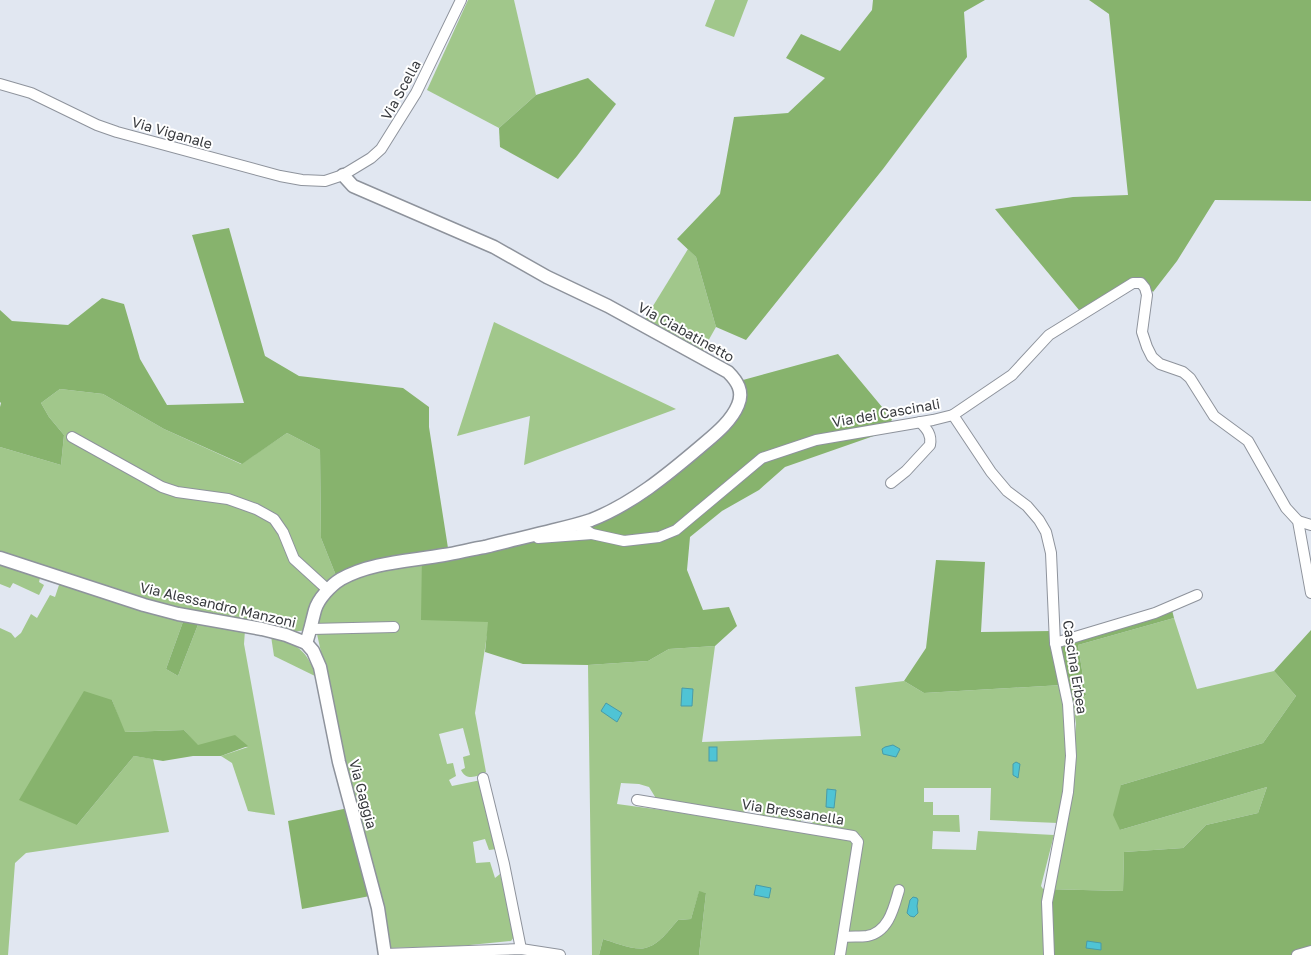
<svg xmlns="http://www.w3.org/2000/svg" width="1311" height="955" viewBox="0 0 1311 955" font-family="'Golos Text',sans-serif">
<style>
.green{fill:#a1c78b}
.forest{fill:#87b36d}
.water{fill:#4fc4d5;stroke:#489ba8}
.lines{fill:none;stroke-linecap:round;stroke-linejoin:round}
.minor-casing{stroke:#8e939c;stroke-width:12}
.tertiary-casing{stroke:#8e939c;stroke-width:15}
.minor{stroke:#fff;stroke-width:10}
.tertiary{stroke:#fff;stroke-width:12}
.labels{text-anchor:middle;stroke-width:4;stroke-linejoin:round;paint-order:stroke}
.street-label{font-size:14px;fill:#383a3e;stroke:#fff}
</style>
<rect width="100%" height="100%" fill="#e1e7f1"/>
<g class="green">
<polygon points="468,0 514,0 536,95 499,128 427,90"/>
<polygon points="715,0 748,0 734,37 705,26"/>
<polygon points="688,249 696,257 716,327 702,352 645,319"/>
<polygon points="494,322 676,409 524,465 530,416 457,436"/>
<polygon points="60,389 103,394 164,429 241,464 287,433 320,450 321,538 337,578 328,588 295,557 288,541 275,518 257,508 228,498 178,490 162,486 74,436 71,438 160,488 205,499 227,500 256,511 273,520 281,533 293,561 324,591 313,607 308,630 292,632 276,627 181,612 0,554 0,447 61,465 64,435 49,417 41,403"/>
<path d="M422,561L489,622L475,713L486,772C477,777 466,781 461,770L465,768L463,757L470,755L463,728L439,734L447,764L453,763L456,776L449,780L452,786L481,780L497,849L489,850L485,839L473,842L476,863L490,862L495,878L500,874L513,927L514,937L511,941L460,946L389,948L379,896L339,734L317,634L319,614L326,600L341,585L357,575Z"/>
<polygon points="0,564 40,578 39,582 44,585 39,595 13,583 10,588 0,584"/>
<polygon points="60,582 184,619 166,669 178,676 199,622 245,630 244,644 275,815 248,811 232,763 221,756 248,747 197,745 184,730 124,732 112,700 77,825 134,756 153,759 169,832 26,853 15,863 8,955 0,955 0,628 11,633 15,638 21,633 31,614 37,618 50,595 55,597"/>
<path d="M1174,618L1197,689L1274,671L1296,696L1263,743L1121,785L1120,830L1267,787L1258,813L1206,825L1183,848L1124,852L1123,891L1043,889L1045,905L1044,955H843L846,943L853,933L847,929L851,891L861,836L858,834L815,828L812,822L801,820L800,825L760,819V811L746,810L741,815L657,800L649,787L639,784L621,783L617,804L669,811L854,841L835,955H699L706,893L699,892L691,919L678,920C669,930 659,945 645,948C635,951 613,942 603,939L599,955H592L588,665L648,661L669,649L715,646L702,742L861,736L855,687L904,681L924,693L1062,685L1068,744L1065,783L1058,823L990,820L991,788H924V802H933V815H959L960,832L933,831L932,849L976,850L978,831L1054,835L1041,886L1043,889L1054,882L1074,746L1076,724L1073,703L1086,695L1078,645Z"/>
<path d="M271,636C300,646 305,649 317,677L274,656Z"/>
</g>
<g class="forest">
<polygon points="873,0 985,0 964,12 967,57 883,169 746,340 716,327 696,257 677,239 720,194 734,117 788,113 825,78 786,58 801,34 840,51 872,10"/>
<polygon points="1089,0 1311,0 1311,201 1215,200 1177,261 1153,292 1141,278 1079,310 995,209 1073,197 1128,195 1109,14"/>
<polygon points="588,78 616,104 577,156 558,179 500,147 499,128 536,95"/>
<path d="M229,228L265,356L299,376L403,388L429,407V427L448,548C494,539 544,531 589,516C621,506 663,474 688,452C707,436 727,418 737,395L732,383L838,354L892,419L888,431L785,467L759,490L722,511L690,537L687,570L703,610L729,607L737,626L715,646L669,649L648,661L588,665L523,664L485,652L488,622L421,620L422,554L337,578L321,538L320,450L287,433L242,464L164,429L103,394L60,389L41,403L49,417L64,435L61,465L0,447V407L1,403L0,402V310L12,321L68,325L102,298L124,304L140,359L167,405L244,403L192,235Z"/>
<polygon points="936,560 985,562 981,632 1051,631 1062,685 924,693 904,681 926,648"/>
<polygon points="1172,610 1174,618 1078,645 1086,695 1073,703 1060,645"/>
<polygon points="184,619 199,622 178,676 166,669"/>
<polygon points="1311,630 1311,955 1043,955 1045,905 1043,889 1123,891 1124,852 1183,848 1206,825 1258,813 1267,787 1120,830 1113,815 1121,785 1263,743 1296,696 1274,671"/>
<polygon points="84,691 112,700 125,732 184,730 198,745 235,735 248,746 221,756 193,756 163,761 134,756 77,825 19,800"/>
<polygon points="348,808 370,896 302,909 288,821"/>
<path d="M699,891L706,893L699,955H599L603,939C613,942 635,951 645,948C659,945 669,930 678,920L691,919Z"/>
</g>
<g class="water">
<polygon points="682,688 693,689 692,706 681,706"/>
<polygon points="606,703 622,713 617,722 601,711"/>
<polygon points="893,745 900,749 896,757 883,754 882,749 885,747"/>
<rect x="709" y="747" width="8" height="14"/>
<polygon points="1016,762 1020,764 1018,778 1013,775 1013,764"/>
<polygon points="827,789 836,790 834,808 826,807"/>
<polygon points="756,885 771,888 769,898 754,895"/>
<polygon points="913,897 917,898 918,900 917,906 918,913 914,917 910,916 907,913 910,900"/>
<polygon points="1087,941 1101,943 1101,950 1086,948"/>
</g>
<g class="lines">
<defs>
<g id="minor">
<polyline points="0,84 31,93 97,125 117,132 280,176 302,180 325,181 343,175 371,158 381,149 416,93 461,0"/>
<polyline points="953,415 991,472 1007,491 1027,506 1039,520 1046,532 1051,553 1055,643 1068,704 1071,756 1068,792 1047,902 1049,955"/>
<polyline points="72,437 162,487 177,492 228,499 256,509 274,519 283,532 294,559 328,590"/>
<path d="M891,483L906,471L930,445C932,435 927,429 920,422"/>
<polyline points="1298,521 1311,525"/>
<polyline points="577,524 592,534 624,541 659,537 676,530 762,458 816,440 933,420 953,415 1012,375 1049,335 1133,283 1141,283 1145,288 1147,295 1142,332 1147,347 1152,357 1160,364 1183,372 1190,378 1214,416 1248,441 1286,508 1298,521 1311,593"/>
<polyline points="538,538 592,534"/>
<polyline points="311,629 394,627"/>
<polyline points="1055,643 1155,613 1197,595"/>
<polyline points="483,778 504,864 521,949"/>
<polyline points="637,800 853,836 858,842 840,955"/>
<path d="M843,937C851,936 860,937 867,936C889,932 894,907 899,890"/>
<polyline points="385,954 521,949 560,955"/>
<polyline points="1297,955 1311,951"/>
</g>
<g id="tertiary">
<polyline points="0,558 144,605 178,614 262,629 286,635 306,643 313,651 320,667 339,762 378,908 385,955"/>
<path d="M306,643C310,632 312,621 315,610C318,599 331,585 341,579C371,562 411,561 444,555C458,553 471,549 485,547C508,541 531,536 554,530C567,527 579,524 591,520C632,504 667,475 700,447C714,435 731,422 738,405C744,391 737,381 728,372L608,306L547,277L494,247L353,186L343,175"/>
</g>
</defs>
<use href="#minor" class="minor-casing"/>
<use href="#tertiary" class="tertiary-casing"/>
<use href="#minor" class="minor"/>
<use href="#tertiary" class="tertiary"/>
</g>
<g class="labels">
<g class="street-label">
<text transform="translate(401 90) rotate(-61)" y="5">Via Scella</text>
<text transform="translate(172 133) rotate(16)" y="5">Via Viganale</text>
<text transform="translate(686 332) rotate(29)" y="5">Via Ciabatinetto</text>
<text transform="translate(886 413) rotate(-10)" y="5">Via dei Cascinali</text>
<text transform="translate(218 605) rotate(13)" y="5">Via Alessandro Manzoni</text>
<text transform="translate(1075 667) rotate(81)" y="5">Cascina Erbea</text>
<text transform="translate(363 794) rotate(75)" y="5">Via Gaggia</text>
<text transform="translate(793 812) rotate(9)" y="5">Via Bressanella</text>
</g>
</g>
</svg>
